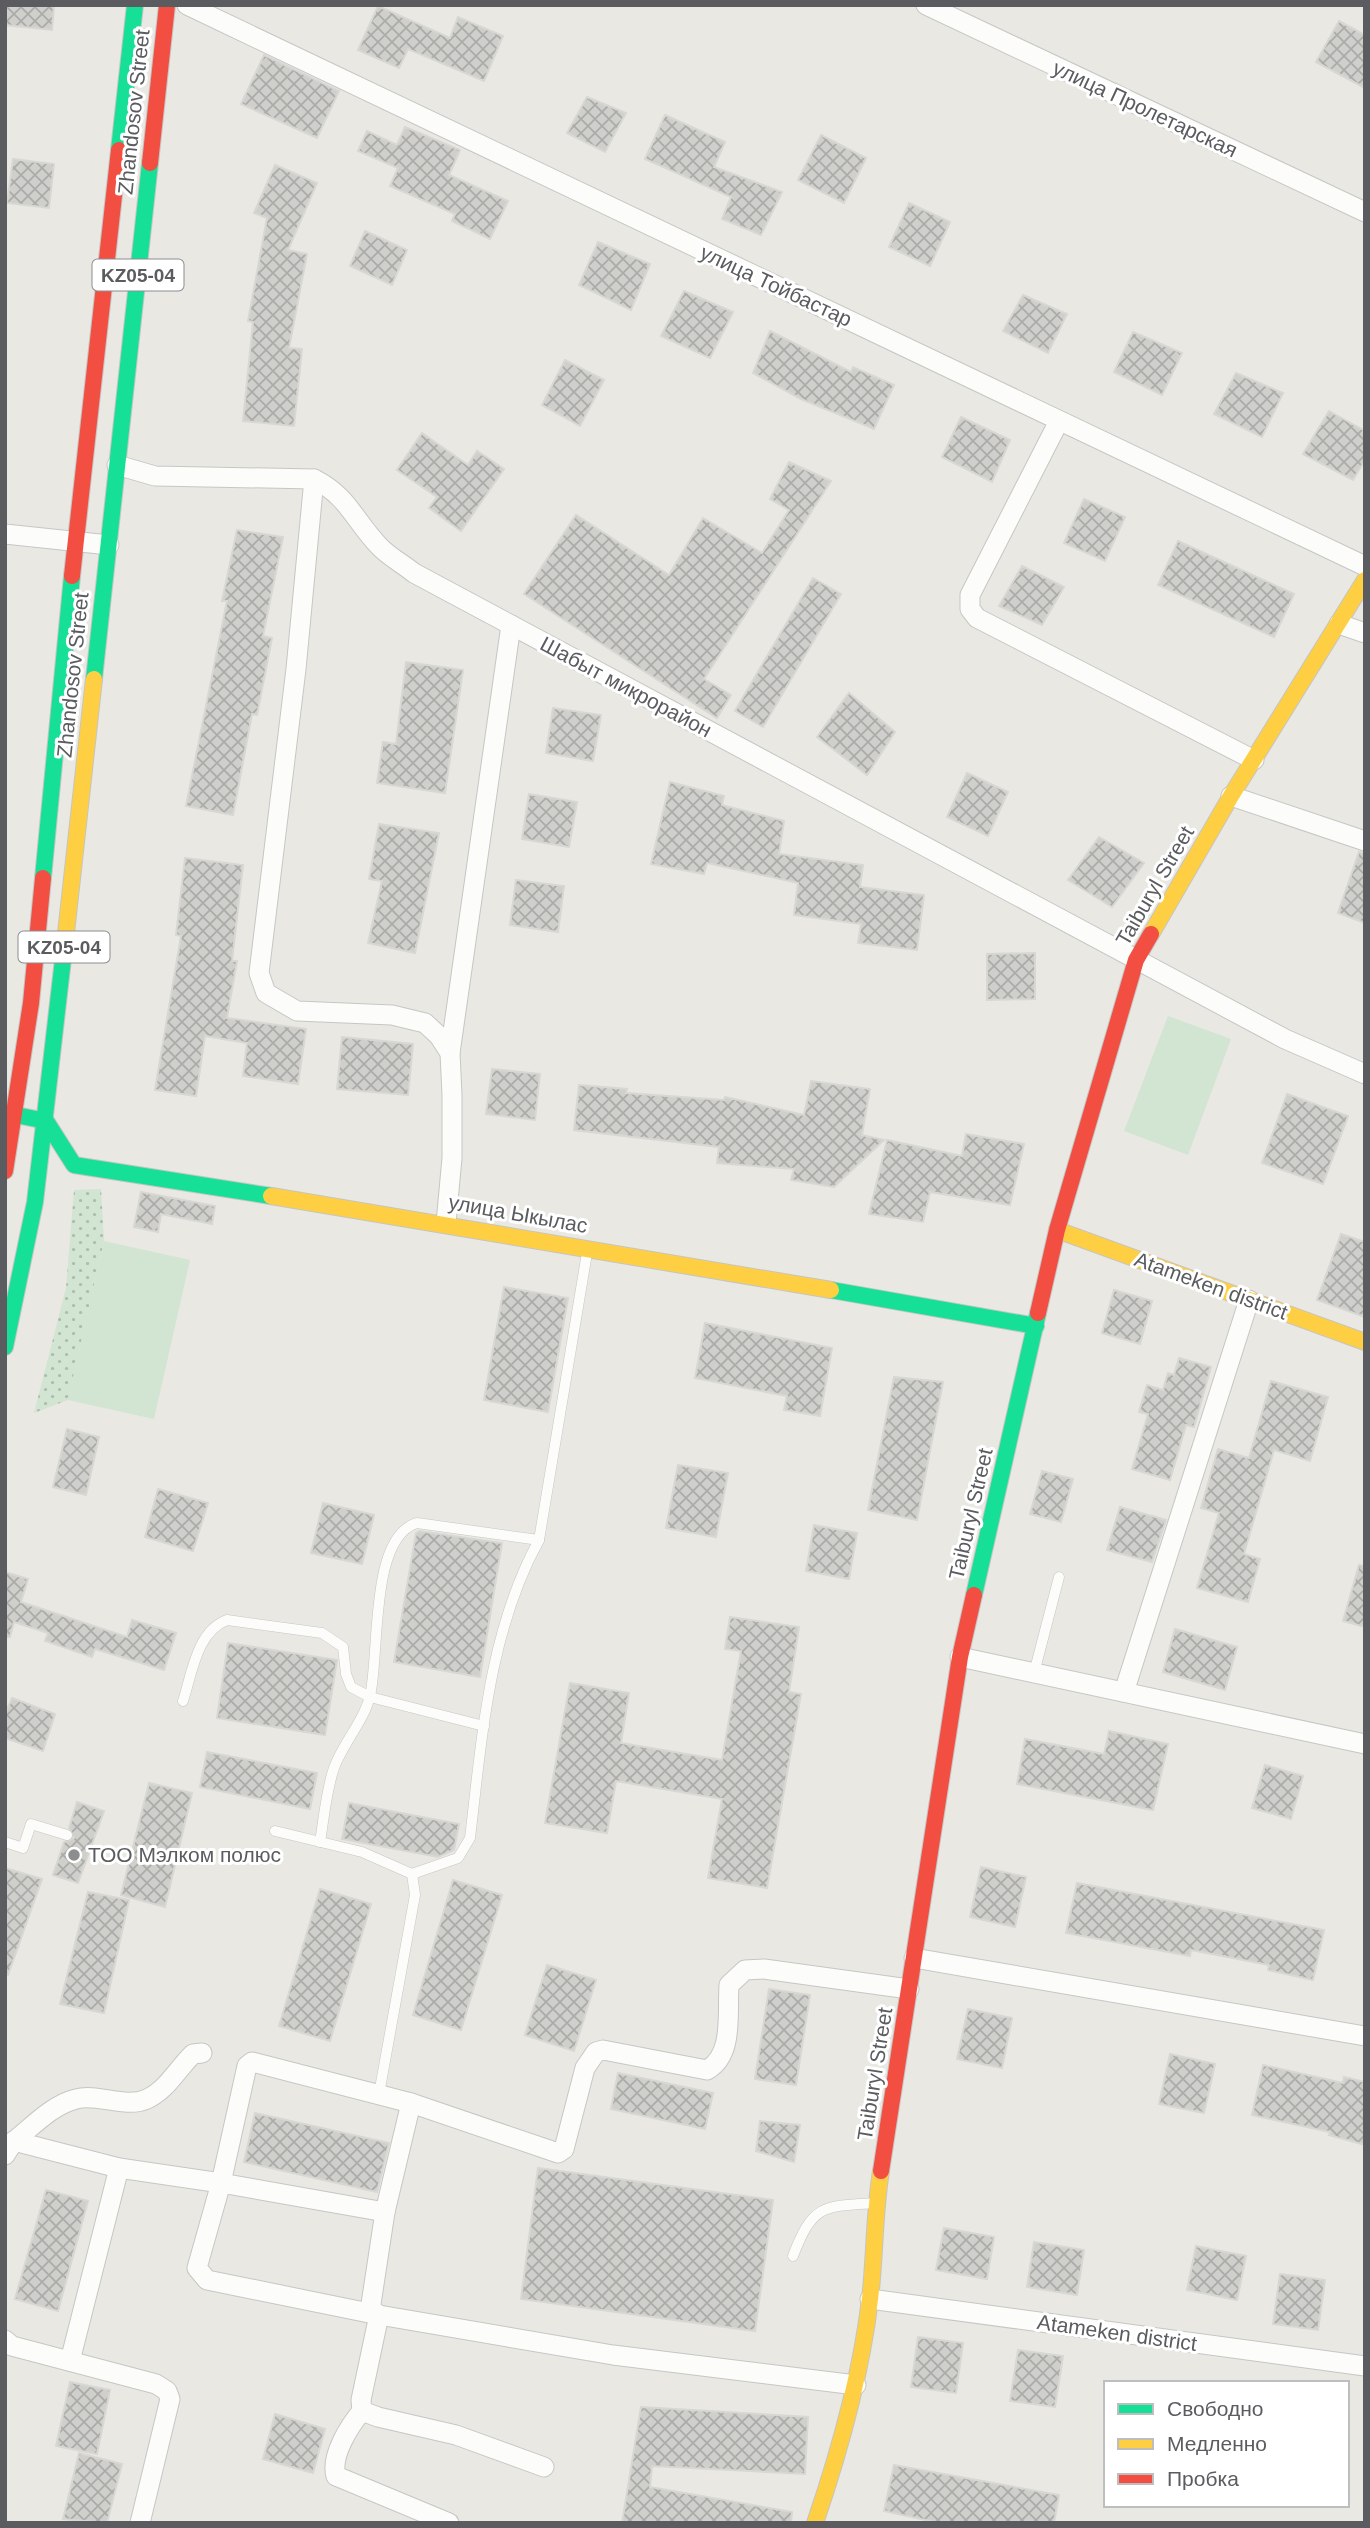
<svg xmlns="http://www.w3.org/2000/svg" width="1370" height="2528" viewBox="0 0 1370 2528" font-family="Arial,sans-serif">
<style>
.grass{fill:url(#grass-dots)}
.garden{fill:#d2e4d2}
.building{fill:url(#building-cross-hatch);stroke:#d8d7d3;stroke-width:2}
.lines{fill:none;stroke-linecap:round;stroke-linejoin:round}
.lane-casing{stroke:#c6c6c5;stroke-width:11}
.street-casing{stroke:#c6c6c5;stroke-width:21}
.fast-casing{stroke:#c5c5c3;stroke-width:18}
.slow-casing{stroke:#c5c5c3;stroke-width:18}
.jam-casing{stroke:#c5c5c3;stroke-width:18}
.lane{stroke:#fcfcfb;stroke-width:10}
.street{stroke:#fcfcfb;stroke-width:19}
.fast{stroke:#16e098;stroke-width:16}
.slow{stroke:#ffcf43;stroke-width:16}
.jam{stroke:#f24e42;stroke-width:16}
.poi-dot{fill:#8c8d8e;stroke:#fff;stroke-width:2.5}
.labels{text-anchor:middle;stroke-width:6;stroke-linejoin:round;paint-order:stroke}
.shield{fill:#fff;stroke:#8c8d90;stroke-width:2}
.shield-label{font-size:19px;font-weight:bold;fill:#5a5c60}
.street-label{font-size:21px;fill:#5a5c60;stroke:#fff}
.poi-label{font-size:21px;fill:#5a5c60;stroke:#fff;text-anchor:start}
</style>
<defs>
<pattern id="grass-dots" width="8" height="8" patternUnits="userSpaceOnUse" patternTransform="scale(1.75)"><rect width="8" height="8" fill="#d2e4d2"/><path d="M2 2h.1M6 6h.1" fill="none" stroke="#adbcae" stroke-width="1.8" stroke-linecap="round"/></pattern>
<pattern id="building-cross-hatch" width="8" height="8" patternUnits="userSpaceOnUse" patternTransform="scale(1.75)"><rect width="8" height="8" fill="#cfcfcc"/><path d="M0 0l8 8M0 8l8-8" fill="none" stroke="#ababa9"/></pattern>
</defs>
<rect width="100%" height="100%" fill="#e9e8e3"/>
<polygon class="grass" points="101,1189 104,1241 68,1400 34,1413 66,1288 74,1190"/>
<g class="garden">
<polygon points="1168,1016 1231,1039 1188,1155 1124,1131"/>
<polygon points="104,1241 190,1260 154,1419 68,1400"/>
</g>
<g class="building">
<polygon points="5,5 54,5 52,30 5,25"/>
<polygon points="378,6 450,38 458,17 503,36 484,81 408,49 399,68 358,50"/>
<polygon points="1339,21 1365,35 1365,88 1316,62"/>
<polygon points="264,55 339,91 317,138 241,104"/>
<polygon points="587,97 626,113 605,152 567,133"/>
<polygon points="665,115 725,142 714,167 782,192 761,235 722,219 731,197 645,159"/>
<polygon points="405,127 460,150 449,175 508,201 490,239 452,221 455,214 390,186 398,168 358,151 367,131 397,145"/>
<polygon points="821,135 866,158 844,203 798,180"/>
<polygon points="13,159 54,164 49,208 7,203"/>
<polygon points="275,165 317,183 288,250 307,254 289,348 302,349 294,426 243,421 253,322 248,321 267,218 254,213"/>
<polygon points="909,203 950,222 930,266 889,247"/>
<polygon points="365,231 407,250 392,285 350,266"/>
<polygon points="598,242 650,264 631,310 579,285"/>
<polygon points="684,291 733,312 710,358 661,336"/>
<polygon points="1023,295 1067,314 1048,353 1003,331"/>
<polygon points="770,331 851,372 853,367 894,385 874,429 801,399 753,373"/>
<polygon points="1133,332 1182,353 1162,395 1114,372"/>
<polygon points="565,360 604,380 580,426 542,405"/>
<polygon points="1236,373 1283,393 1262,437 1214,414"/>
<polygon points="1329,411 1365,431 1365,460 1353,480 1303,454"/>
<polygon points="961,417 1010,440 992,482 942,457"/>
<polygon points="422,433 468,465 477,451 504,469 461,531 429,508 437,497 397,470"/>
<polygon points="789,462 831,481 704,679 731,695 717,718 524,594 576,515 669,575 703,518 762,553 789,510 770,499"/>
<polygon points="1084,499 1125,517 1105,561 1064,543"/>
<polygon points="237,530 283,537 263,636 272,638 257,715 252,714 233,815 186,806 227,601 222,601"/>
<polygon points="1178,541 1294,594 1274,637 1158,585"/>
<polygon points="1022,566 1064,587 1042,625 999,606"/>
<polygon points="813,578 841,594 763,727 735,711"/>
<polygon points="406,662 463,670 445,793 377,783 383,742 396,744"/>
<polygon points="849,693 895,732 867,775 817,737"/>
<polygon points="553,708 601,715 593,761 546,753"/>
<polygon points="967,773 1008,792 988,836 947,817"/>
<polygon points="670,782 724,796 722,805 784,821 779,854 863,865 860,887 924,895 917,950 858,943 861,924 794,915 798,883 707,863 704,874 651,864"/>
<polygon points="529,794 577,802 569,847 522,839"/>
<polygon points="379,824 439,833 415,953 368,943 382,881 369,879"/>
<polygon points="1099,837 1144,863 1112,907 1068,880"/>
<polygon points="1359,852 1365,853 1365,923 1338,913"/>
<polygon points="185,858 243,865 232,961 237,961 227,1018 306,1029 298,1084 243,1076 247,1043 205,1036 196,1096 155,1090 181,936 176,935"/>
<polygon points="516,880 564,886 558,932 510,925"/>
<polygon points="1035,953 1035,999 987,1000 987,954"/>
<polygon points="342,1037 413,1044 408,1095 337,1089"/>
<polygon points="492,1069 540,1074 535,1120 486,1114"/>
<polygon points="811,1081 870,1089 862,1135 884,1140 834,1187 791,1180 794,1169 717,1163 719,1147 574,1130 579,1085 627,1089 626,1093 724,1100 725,1097 804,1115"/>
<polygon points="1287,1094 1348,1116 1323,1184 1262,1163"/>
<polygon points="966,1134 1024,1144 1010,1205 930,1192 923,1222 869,1214 887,1140 962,1156"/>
<polygon points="141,1192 215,1206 212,1224 161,1214 158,1232 134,1227"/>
<polygon points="1341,1234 1365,1242 1365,1317 1317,1300"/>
<polygon points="504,1287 568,1298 548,1412 484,1400"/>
<polygon points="1114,1290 1152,1301 1140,1344 1102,1333"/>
<polygon points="705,1323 832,1348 820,1416 784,1410 787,1396 695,1378"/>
<polygon points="1179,1358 1211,1367 1194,1427 1186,1425 1170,1480 1132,1469 1148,1414 1139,1412 1147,1385 1163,1390 1168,1373 1174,1375"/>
<polygon points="894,1377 943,1382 917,1520 868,1510"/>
<polygon points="1271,1381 1328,1397 1310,1461 1274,1450 1244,1554 1260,1559 1248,1602 1197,1588 1219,1513 1201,1508 1218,1449 1249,1458"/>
<polygon points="67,1429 99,1437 86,1495 53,1487"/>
<polygon points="678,1465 728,1473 716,1537 666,1528"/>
<polygon points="1042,1471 1073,1479 1061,1522 1030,1514"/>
<polygon points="158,1489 208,1503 193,1551 145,1537"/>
<polygon points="323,1503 374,1515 362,1564 311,1553"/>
<polygon points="1120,1507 1166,1520 1152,1562 1107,1550"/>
<polygon points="814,1525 857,1533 849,1579 806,1571"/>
<polygon points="419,1531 502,1543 480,1677 394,1662 416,1533"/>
<polygon points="1359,1565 1365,1566 1365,1627 1343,1621"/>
<polygon points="5,1572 28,1579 21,1602 127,1637 132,1620 176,1633 164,1670 95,1649 92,1657 45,1641 48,1633 14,1622 10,1637 5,1637"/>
<polygon points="730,1617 799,1627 789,1692 801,1694 767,1888 708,1878 722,1799 616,1781 607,1833 545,1823 570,1683 629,1693 621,1743 722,1760 741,1651 725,1649"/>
<polygon points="1175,1629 1237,1647 1225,1690 1163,1672"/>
<polygon points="228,1643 337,1660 325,1735 217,1718"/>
<polygon points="12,1698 55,1714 43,1751 5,1738 5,1714"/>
<polygon points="1109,1731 1168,1744 1153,1810 1017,1784 1025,1739 1104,1754"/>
<polygon points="207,1752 317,1773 310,1809 200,1787"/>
<polygon points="1265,1765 1303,1776 1291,1819 1252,1808"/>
<polygon points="149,1783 192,1793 165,1907 121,1895"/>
<polygon points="77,1802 104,1811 78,1883 53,1875 64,1842 74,1838 69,1828"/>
<polygon points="349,1803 459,1824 454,1850 438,1857 342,1839"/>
<polygon points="981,1867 1026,1877 1015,1927 970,1917"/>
<polygon points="5,1868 42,1879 8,1975 5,1975"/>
<polygon points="453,1880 502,1895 461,2030 413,2015"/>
<polygon points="1077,1883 1324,1930 1313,1980 1268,1970 1269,1965 1191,1950 1190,1956 1066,1933"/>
<polygon points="320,1889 371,1904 330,2041 279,2026"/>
<polygon points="88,1892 129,1900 104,2013 60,2004"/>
<polygon points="547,1965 596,1980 574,2051 525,2035"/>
<polygon points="769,1989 810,1995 796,2085 755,2079"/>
<polygon points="968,2009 1012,2018 1002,2068 957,2059"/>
<polygon points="1170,2054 1215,2064 1204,2113 1159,2104"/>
<polygon points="1263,2065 1343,2083 1344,2077 1365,2082 1365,2145 1329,2135 1330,2132 1252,2115"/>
<polygon points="618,2073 713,2093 705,2129 611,2109"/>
<polygon points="255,2113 389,2143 377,2192 244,2162"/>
<polygon points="760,2121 800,2125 794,2162 756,2151"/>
<polygon points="538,2168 773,2200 755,2331 521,2299"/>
<polygon points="46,2190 88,2201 58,2311 15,2299"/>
<polygon points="944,2228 994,2237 987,2279 936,2270"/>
<polygon points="1034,2242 1084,2250 1077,2295 1027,2287"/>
<polygon points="1196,2246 1246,2256 1237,2300 1187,2290"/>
<polygon points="1280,2274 1325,2280 1318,2330 1273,2324"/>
<polygon points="918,2337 963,2343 956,2393 911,2387"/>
<polygon points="1018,2350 1063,2356 1055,2407 1010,2401"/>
<polygon points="70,2382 110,2390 97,2454 56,2446"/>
<polygon points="641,2407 808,2417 805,2474 652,2466 650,2487 792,2512 791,2523 622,2523"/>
<polygon points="275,2414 325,2429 313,2473 263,2459"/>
<polygon points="79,2453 122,2464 107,2523 63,2519"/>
<polygon points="894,2465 1059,2495 1054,2523 939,2523 884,2511"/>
</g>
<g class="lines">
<defs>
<g id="lane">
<polyline points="1034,1673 1059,1577"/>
<path d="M183,1701C192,1673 197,1631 227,1620L322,1633L343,1647L346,1674L351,1687L370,1697L484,1726"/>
<polyline points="275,1831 362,1852 412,1874 415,1895 379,2094"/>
<polyline points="5,1842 23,1848 31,1824 67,1835"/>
<path d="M320,1842C324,1818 326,1791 334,1768C343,1743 364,1721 370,1696C380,1654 369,1537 417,1523L539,1540"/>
<path d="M412,1874L458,1858L470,1838C482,1737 489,1631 539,1540L588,1247"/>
<path d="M793,2256C813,2204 823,2206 876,2203"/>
</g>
<g id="street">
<polyline points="187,5 1365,566"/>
<polyline points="926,5 1365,212"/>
<polyline points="1059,421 970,595 970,609 977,618 1254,760"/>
<path d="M117,465L155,476L314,479C348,496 354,520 379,546C388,556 403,564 414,573L1285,1039L1365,1074"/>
<polyline points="314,479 296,669 259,973 266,993 297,1011 392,1015 425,1023 439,1036 450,1053 452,1095 452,1158 446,1223"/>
<polyline points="5,534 109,545"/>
<polyline points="1339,624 1365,633"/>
<polyline points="1231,796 1365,841"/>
<polyline points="450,1053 511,625"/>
<polyline points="960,1657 1365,1744"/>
<polyline points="1124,1692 1249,1300"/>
<polyline points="914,1958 1365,2036"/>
<polyline points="411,2103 385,2212 371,2304 372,2310 379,2315 613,2355 856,2385"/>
<path d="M14,2141C33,2126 52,2105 76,2099C98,2093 125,2109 147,2099C167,2090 178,2068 193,2054L202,2053"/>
<path d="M5,2155L14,2141L119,2168L221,2183L247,2066L252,2062L411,2103L558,2153L564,2149L585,2068L596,2052L603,2050L707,2070C734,2055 727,2014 729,1985L745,1970L764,1969L909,1989"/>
<polyline points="385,2212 221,2183 197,2268 207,2280 379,2315 361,2400 362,2411 378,2417 456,2435 544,2467"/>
<polyline points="870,2299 1365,2366"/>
<polyline points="5,2340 12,2346 156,2384 167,2391 170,2399 140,2523"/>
<polyline points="70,2361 119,2168"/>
<path d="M362,2411C350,2425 330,2456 336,2476L449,2523"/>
</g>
<g id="fast">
<polyline points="119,150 135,5"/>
<polyline points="94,679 150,163"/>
<polyline points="43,878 72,576"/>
<polyline points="16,1115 46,1121 74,1165 271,1196"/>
<polyline points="831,1290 1036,1326"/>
<polyline points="5,1347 35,1202 65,942"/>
<polyline points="974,1595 1038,1313"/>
</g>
<g id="slow">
<polyline points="1151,934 1231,796 1365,580"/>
<polyline points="65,942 94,679"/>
<polyline points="271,1196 831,1290"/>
<polyline points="1057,1230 1365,1342"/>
<path d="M815,2523C840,2450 861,2376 870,2299C875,2257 874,2214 881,2171"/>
</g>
<g id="jam">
<polyline points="150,163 167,5"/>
<polyline points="72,576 119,150"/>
<polyline points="5,1171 31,1003 43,878"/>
<polyline points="1038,1313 1057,1230 1136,960 1151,934"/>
<polyline points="881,2171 960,1657 974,1595"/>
</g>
</defs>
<use href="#lane" class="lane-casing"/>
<use href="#street" class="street-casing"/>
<use href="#fast" class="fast-casing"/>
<use href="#slow" class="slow-casing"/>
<use href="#jam" class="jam-casing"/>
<use href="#lane" class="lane"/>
<use href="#street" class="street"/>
<use href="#fast" class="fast"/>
<use href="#slow" class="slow"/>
<use href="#jam" class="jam"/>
</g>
<circle class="poi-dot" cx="74" cy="1855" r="7"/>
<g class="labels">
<g class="shield">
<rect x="92.5" y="259.5" width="91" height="31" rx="5"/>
<rect x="18.5" y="931.5" width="91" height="31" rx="5"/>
</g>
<g class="shield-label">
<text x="138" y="282">KZ05-04</text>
<text x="64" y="954">KZ05-04</text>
</g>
<g class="street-label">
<text transform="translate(1145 109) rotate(25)" y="7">улица Пролетарская</text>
<text transform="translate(134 112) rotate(-84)" y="7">Zhandosov Street</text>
<text transform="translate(776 286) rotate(25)" y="7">улица Тойбастар</text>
<text transform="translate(73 675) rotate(-84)" y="7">Zhandosov Street</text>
<text transform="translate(626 687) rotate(28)" y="7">Шабыт микрорайон</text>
<text transform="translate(1155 886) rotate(-60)" y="7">Taiburyl Street</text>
<text transform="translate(518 1214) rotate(10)" y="7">улица Ыкылас</text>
<text transform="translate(1211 1286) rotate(20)" y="7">Atameken district</text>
<text transform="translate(971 1514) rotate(-77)" y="7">Taiburyl Street</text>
<text transform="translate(875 2074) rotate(-81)" y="7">Taiburyl Street</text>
<text transform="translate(1117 2333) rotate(8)" y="7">Atameken district</text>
</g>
<g class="poi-label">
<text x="88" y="1862">ТОО Мэлком полюс</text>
</g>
</g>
<rect width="1370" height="2528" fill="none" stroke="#5a5c60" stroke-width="14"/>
<rect x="1104" y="2381" width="245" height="126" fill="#ffffff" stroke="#bdbebf" stroke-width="2"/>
<rect x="1118" y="2404" width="35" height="10" fill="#16e098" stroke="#bdbebf" stroke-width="2"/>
<text x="1167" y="2416" font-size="21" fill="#5a5c60">Свободно</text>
<rect x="1118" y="2439" width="35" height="10" fill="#ffcf43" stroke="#bdbebf" stroke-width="2"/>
<text x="1167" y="2451" font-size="21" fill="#5a5c60">Медленно</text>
<rect x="1118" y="2474" width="35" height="10" fill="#f24e42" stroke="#bdbebf" stroke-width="2"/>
<text x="1167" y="2486" font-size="21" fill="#5a5c60">Пробка</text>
</svg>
